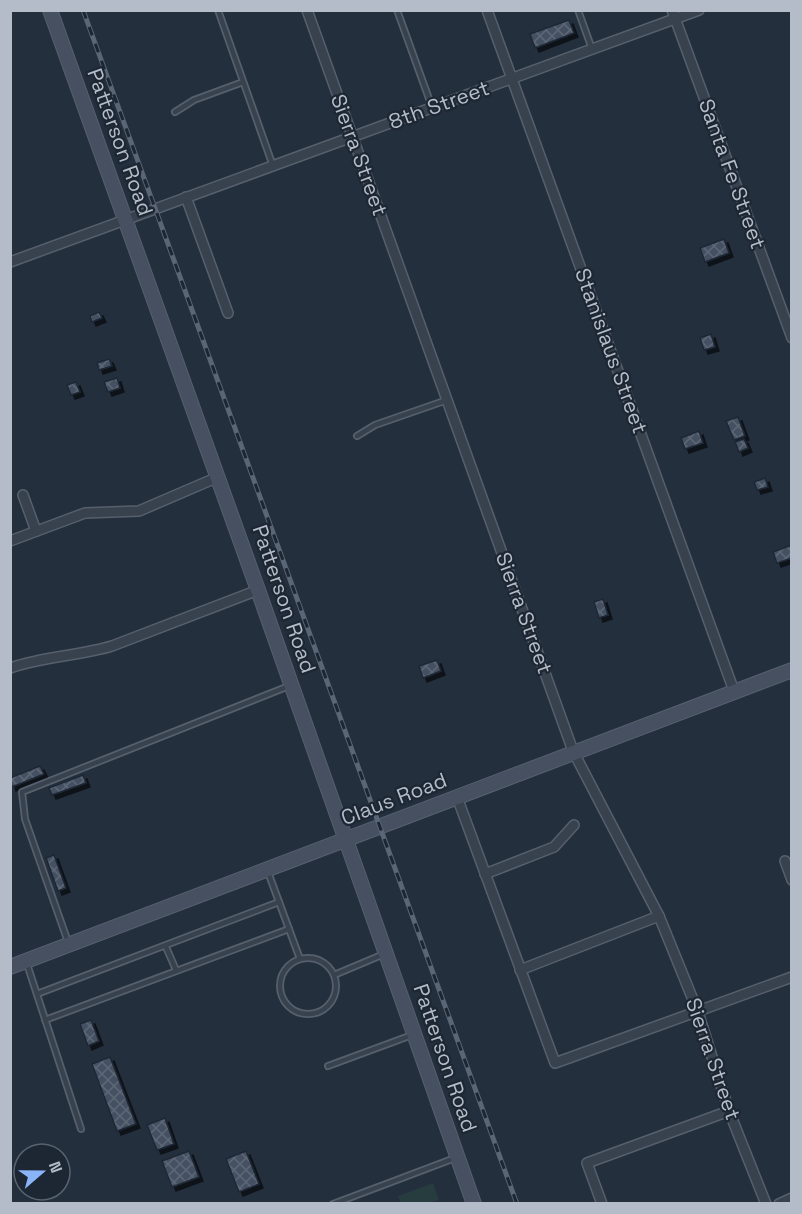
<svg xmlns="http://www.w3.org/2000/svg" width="802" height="1214" viewBox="0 0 802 1214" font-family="'Space Grotesk',sans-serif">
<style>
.pitch{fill:#263c3f}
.building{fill:url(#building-cross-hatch);stroke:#1f2835;stroke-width:1.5;filter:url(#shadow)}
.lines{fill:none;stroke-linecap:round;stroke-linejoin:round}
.lane-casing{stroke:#565f6c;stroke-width:8}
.street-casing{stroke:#565f6c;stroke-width:12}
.secondary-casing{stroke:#565f6c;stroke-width:16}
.lane{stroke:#38414e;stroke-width:4.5}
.street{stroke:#38414e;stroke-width:9}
.secondary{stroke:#465061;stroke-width:14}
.rail-casing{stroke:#5a6575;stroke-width:5}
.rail{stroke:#1d2633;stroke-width:3;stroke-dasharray:9;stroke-linecap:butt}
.labels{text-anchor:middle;stroke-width:4.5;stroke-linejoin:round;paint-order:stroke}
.street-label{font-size:21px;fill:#b4bcc9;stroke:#1d2633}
</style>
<defs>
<pattern id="building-cross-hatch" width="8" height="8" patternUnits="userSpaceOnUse" patternTransform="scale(1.5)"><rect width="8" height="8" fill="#455162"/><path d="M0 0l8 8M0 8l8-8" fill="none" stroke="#5d6877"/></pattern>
<filter id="shadow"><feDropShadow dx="4" dy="4" stdDeviation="0" flood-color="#0009"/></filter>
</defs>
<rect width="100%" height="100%" fill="#242f3e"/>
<polygon class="pitch" points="433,1183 439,1200 429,1203 401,1203 398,1196"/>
<g class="building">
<polygon points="569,20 574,33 535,48 530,34"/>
<polygon points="724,239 729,253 705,262 700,248"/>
<polygon points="99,312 102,318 92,322 90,316"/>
<polygon points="711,334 715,347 704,350 700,338"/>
<polygon points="109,359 112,366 99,370 97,363"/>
<polygon points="117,378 120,388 108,392 104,382"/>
<polygon points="76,382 80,392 71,395 67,385"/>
<polygon points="738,417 745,436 734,440 726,421"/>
<polygon points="699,431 703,443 685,449 681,438"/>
<polygon points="744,439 748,448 739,452 735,442"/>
<polygon points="765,478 768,487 757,490 754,482"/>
<polygon points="792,545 792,558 777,563 773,552"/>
<polygon points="603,599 608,615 599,618 594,602"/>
<polygon points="437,660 441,671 423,678 419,666"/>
<polygon points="40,766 44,774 12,787 10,778"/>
<polygon points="83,775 86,783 52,795 49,788"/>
<polygon points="54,855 66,888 58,891 46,858"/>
<polygon points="91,1020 99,1041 88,1046 80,1024"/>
<polygon points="110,1057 136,1124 117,1131 92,1064"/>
<polygon points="165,1118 174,1144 157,1150 147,1125"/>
<polygon points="189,1151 199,1177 172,1187 162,1161"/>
<polygon points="246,1151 259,1184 239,1192 226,1159"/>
</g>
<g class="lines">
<defs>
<g id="lane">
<polyline points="218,10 273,166"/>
<polyline points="397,10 432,107"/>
<polyline points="578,10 592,49"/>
<polyline points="175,112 194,100 243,82"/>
<polyline points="357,436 375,425 447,400"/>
<polyline points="268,872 300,959"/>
<polyline points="68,942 25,819 22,792 289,686"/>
<polyline points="166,947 176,970"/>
<circle cx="308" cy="986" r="28"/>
<polyline points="27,964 81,1129"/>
<polyline points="334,975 384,954"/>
<polyline points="37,994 279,902"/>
<polyline points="45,1020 289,929"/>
<polyline points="328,1066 412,1035"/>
<polyline points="333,1204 455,1158"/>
</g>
<g id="street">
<polyline points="307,10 573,751 659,916 698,1012 729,1111 766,1204"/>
<polyline points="487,10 734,691"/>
<polyline points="672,10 792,338"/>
<polyline points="186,197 228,313"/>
<polyline points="10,262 699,10"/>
<polyline points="23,495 36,531"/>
<polyline points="10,541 85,513 139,511 218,477"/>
<path d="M10,668C44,656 79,656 112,646L258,590"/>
<polyline points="457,797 555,1063 792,977"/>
<polyline points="785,861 792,880"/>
<polyline points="485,874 554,847 574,825"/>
<polyline points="520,970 659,916"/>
<polyline points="602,1204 587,1163 729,1111"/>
<polyline points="779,1204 792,1198"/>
</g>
<g id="secondary">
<polyline points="50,10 258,590 474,1204"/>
<polyline points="10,967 792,670"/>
</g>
</defs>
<use href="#lane" class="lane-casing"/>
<use href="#street" class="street-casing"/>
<use href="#secondary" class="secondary-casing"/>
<use href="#lane" class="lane"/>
<use href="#street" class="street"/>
<use href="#secondary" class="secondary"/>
<defs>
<polyline id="rail" points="83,10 517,1204"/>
</defs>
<use href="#rail" class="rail-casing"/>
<use href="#rail" class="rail"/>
</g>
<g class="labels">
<g class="street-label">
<text transform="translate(439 105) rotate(-20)" y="7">8th Street</text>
<text transform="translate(120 142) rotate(70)" y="7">Patterson Road</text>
<text transform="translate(359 155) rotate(70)" y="7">Sierra Street</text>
<text transform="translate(732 174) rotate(70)" y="7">Santa Fe Street</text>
<text transform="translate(611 351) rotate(70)" y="7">Stanislaus Street</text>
<text transform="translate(284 599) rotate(71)" y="7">Patterson Road</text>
<text transform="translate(524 613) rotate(70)" y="7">Sierra Street</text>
<text transform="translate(394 799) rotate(-21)" y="7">Claus Road</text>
<text transform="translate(445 1058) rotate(71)" y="7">Patterson Road</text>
<text transform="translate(713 1059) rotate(71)" y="7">Sierra Street</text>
</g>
</g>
<rect width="802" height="1214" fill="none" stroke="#b4bcc9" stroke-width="24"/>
<g transform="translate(42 1172) rotate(70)"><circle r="28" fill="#1d2633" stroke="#59626f" stroke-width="1.5"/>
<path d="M0-4.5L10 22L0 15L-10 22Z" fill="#8ab4f8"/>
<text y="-9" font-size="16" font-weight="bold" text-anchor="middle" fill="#b4bcc9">N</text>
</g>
</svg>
